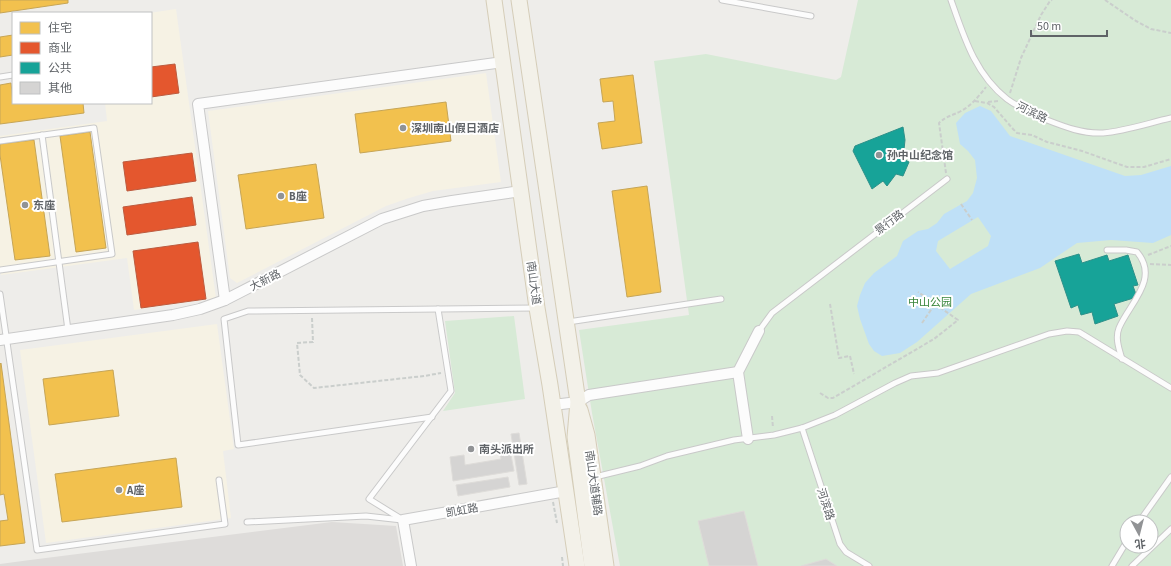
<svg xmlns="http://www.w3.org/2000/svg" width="1171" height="566" viewBox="0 0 1171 566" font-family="'Source Sans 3','Noto Sans SC',sans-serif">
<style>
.commercial{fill:#f6f2e4}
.industrial{fill:#dedcda}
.green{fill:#d7ead6;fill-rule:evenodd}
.water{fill:#bfe0f7;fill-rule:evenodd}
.homes{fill:#f2c14e;stroke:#c6a556}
.shops{fill:#e4572e;stroke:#bc5b3f}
.public{fill:#17a398;stroke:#2d9089}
.building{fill:#d5d4d3;stroke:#dedcd9}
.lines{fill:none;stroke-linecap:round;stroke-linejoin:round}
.lane-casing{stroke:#c9c9c9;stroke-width:7}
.street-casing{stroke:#c9c9c9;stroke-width:12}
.primary-casing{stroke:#d5cdb8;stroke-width:17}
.path{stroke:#cacecc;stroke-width:2;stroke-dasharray:4 2;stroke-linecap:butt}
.lane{stroke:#fcfcfc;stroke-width:5}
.street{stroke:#fcfcfc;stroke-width:10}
.primary{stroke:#f3f1e9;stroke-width:15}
.poi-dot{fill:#919395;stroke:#fff;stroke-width:1.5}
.labels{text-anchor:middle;stroke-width:4;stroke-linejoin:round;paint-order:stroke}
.street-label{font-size:11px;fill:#5f6367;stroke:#fff}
.poi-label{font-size:11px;font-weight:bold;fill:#5f6367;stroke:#fff;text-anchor:start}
.park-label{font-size:11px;fill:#38853b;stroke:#fff}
</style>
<rect width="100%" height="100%" fill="#eeedea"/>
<g class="commercial">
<polygon points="176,9 216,298 134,310 127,258 1,275 0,266 0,136 107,121 105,103 151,103 151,13 149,13"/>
<polygon points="486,73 501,182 433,191 409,198 386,206 237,283 230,278 208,111"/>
<polygon points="217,324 234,449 223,451 231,518 46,543 20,350"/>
</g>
<polygon class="industrial" points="332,522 396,526 403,566 0,566 0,564 30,560"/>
<g class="green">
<path d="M858,0H1171V566H620L592,413L579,330L689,315L654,61L706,54L836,80L841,77ZM1127,522H1151V546H1127Z"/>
<polygon points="514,316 525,399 443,411 455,393 445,321"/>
</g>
<path class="water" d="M980,106L991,111L1010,136L1125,176L1141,175L1171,166V235L1153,243L1111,240L1077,243L1040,268L971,294L917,342L900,353L882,356L874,351L869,344L860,319L857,306L860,295L865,283L874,273L897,256L903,241L918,231L928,229L937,223L944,214L967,201L973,193L977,178L975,160L968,151L960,144L956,123L965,113ZM978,217L991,236L988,246L950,269L936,251L938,241Z"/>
<g class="homes">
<polygon points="0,0 68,0 68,3 0,13"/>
<polygon points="13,35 13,55 0,57 0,37"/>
<polygon points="633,75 642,143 602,149 598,123 615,121 613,101 603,102 600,79"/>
<polygon points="11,83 13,103 83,103 84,113 0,124 0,85"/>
<polygon points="446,102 451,141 360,153 355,114"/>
<polygon points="90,132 106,248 76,252 60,136"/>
<polygon points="34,140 50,256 15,260 0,155 0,144"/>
<polygon points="316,164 324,218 246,229 238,175"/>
<polygon points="647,186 661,292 627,297 612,191"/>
<polygon points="1,363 25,543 0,546 0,521 8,520 4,494 0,495 0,364"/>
<polygon points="113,370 119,416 49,425 43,379"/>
<polygon points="176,458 182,507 62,522 55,474"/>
</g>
<g class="shops">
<polygon points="175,64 179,93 151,97 151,67"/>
<polygon points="192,153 196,181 127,191 123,162"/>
<polygon points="192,197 196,225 127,235 123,207"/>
<polygon points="198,242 206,299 141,308 133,251"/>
</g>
<g class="public">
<polygon points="903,127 905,140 903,159 909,162 903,176 896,174 887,186 883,181 872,189 853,151 855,146"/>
<polygon points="1079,254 1082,263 1107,255 1109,261 1128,255 1138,285 1133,286 1137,297 1114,304 1118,316 1095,324 1092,312 1081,315 1078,305 1071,308 1055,261"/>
</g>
<g class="building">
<polygon points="519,433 527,484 519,485 511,434"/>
<polygon points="510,450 514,471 453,481 450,457 464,455 465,465 501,459 500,451"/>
<polygon points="508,477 510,487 458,496 456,485"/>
<polygon points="744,511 758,566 709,566 698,521"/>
<polygon points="826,559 837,566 801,566"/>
</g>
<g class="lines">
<defs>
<g id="lane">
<polyline points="722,0 811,16"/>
<path d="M951,0C964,37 975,74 1007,99C1019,108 1034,114 1047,120C1065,127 1083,134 1103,133C1125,131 1149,123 1171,118"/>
<polyline points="0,77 13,75"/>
<polyline points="42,135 68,330"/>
<polyline points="0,141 94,128 112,254 0,270"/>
<path d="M1107,250H1126L1137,252C1160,279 1129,304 1119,328C1115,338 1119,349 1122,359"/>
<polyline points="0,294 37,550 225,524 219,480"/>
<polyline points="568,322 721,299"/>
<polyline points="759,331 772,313 947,179"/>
<polyline points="432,417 238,445 224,319 248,311 536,308"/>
<polyline points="802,428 840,544 846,552 869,566"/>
<polyline points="595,477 640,466 667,456 734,440 774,435 802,428 835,415 895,383 911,376 938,373 1049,334 1067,331 1079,332 1171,388"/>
<polyline points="403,520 369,499 451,391 438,309"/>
<polyline points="247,522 366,516 402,520"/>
<polyline points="1139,522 1171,477"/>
<polyline points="1112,566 1127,541"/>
<polyline points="1132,566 1171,529"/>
</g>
<g id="street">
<polyline points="225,300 198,104 503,62"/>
<polyline points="0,340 173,315 200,309 225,300 382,219 401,213 423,206 452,201 521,191"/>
<polyline points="553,405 578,402 589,395 738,372"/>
<polyline points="748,439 738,372 759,331"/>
<polyline points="411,566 403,520 566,491"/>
</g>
<g id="primary">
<polyline points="494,0 537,308 550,385 577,566"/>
<polyline points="519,0 578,402 575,437 592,566"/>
<polyline points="580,410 587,435 606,566"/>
</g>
</defs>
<use href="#lane" class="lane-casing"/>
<use href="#street" class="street-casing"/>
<use href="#primary" class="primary-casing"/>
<g class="path">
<polyline points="1105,0 1136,21 1151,29 1171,33"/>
<polyline points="1010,93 1021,58 1041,15 1050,1 1052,0"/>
<polyline points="975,101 987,103 994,107 1013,129 1017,133 1032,135 1047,142 1082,151 1127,167 1144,167 1171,159"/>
<polyline points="988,102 998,101"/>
<path d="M946,173L939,123C948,115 952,116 961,111C971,106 979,96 986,87"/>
<polyline points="961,204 972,220"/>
<polyline points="1148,255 1171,246"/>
<polyline points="1150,264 1171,265"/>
<polyline points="830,304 839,358 850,356 854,374"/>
<polyline points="312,318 313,342 297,343 300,375 314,388 424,376 441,373"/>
<polyline points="922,323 935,304"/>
<polyline points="820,393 828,398 833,398 934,339 958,320 918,292"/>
<polyline points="772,416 773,428"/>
<polyline points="553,502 557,523"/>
<polyline points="562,557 563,566"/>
</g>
<use href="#lane" class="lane"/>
<use href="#street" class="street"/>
<use href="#primary" class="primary"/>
</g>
<g class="poi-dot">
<circle cx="403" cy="128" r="4"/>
<circle cx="879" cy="155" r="4"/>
<circle cx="281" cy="196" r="4"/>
<circle cx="25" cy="205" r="4"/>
<circle cx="471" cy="449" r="4"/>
<circle cx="119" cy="490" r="4"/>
</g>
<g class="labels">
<g class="street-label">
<text transform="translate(1032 112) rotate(26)" y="4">河滨路</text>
<text transform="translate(889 222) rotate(-37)" y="4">景行路</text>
<text transform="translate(265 280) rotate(-27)" y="4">大新路</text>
<text transform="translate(534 283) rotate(82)" y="4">南山大道</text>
<text transform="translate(594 483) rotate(82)" y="4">南山大道辅路</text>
<text transform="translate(826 504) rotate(72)" y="4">河滨路</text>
<text transform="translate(462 510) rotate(-10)" y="4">凯虹路</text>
</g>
<g class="poi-label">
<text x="411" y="132">深圳南山假日酒店</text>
<text x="887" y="159">孙中山纪念馆</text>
<text x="289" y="200">B座</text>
<text x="33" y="209">东座</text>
<text x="479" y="453">南头派出所</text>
<text x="127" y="494">A座</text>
</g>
<g class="park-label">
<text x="930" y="306">中山公园</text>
</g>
</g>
<rect x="12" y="12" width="140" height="92" fill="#ffffff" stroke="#bfc1c2"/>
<rect x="20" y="22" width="20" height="12" fill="#f2c14e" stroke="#bfc1c2"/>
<text x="48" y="32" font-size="12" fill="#5f6367">住宅</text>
<rect x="20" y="42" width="20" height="12" fill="#e4572e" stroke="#bfc1c2"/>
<text x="48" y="52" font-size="12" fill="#5f6367">商业</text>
<rect x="20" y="62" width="20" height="12" fill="#17a398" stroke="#bfc1c2"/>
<text x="48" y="72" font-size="12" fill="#5f6367">公共</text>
<rect x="20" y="82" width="20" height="12" fill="#d5d4d3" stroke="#bfc1c2"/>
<text x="48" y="92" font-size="12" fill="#5f6367">其他</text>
<g transform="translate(1139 534) rotate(173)"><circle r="19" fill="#ffffff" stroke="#bfc1c2"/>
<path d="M0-3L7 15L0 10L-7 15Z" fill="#919395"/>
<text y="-6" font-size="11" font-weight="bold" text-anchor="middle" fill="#5f6367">北</text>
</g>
<path d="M1031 30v6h76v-6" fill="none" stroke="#5f6367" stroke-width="2"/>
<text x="1037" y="30" font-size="12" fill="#5f6367" stroke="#ffffff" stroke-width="3" paint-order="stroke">50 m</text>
</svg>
